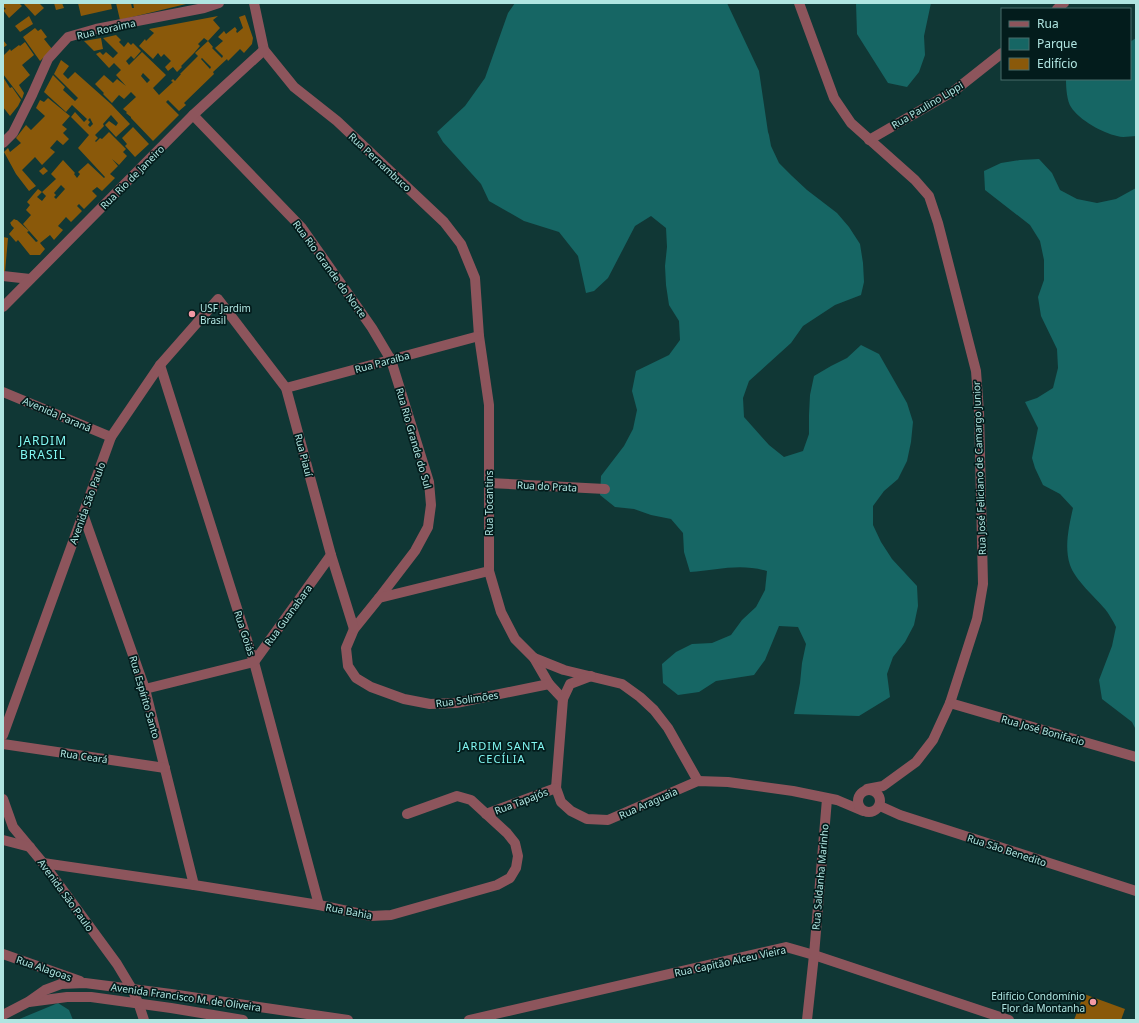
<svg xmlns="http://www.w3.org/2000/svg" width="1139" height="1023" viewBox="0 0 1139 1023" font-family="'Noto Sans',sans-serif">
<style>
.green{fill:#166664}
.building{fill:#8a590a;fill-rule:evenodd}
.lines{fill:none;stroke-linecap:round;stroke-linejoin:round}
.minor{stroke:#8d555c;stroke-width:10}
.poi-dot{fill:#f49aa5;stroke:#031c1c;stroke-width:1.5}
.labels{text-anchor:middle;stroke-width:3.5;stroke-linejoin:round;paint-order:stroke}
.street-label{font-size:10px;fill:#b0e5e1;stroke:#031c1c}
.poi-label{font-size:10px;fill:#b0e5e1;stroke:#031c1c;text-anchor:start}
.neighbourhood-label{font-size:11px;letter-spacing:1px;fill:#82f7f2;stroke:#031c1c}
.quarter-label{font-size:12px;letter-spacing:1px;fill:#82f7f2;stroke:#031c1c}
</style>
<rect width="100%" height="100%" fill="#103735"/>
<g class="green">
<path d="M515,3H727L759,71L768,132L769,135L771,146L779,163L792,176L807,190L837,213L849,227L860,244L863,263L864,282L861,295L835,305L803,326L791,343L749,381L743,398L744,417L769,445L784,457L803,451L809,434V415L810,395L814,376L831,366L847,358L861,345L879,354L907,403L913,422L911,442L907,461L898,479L884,491L873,506V525L881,542L892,559L917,586L918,606L914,625L905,642L893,657L887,674L890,697L859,716L794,714L800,683L802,663L806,644L798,627L779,626L765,660L754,675L716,681L699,692L678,695L663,683L662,664L676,652L692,644L712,643L731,635L742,620L756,607L765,590L767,571C740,563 717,570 690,572L684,552L683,533L671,519L651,515L634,509L615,507L600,495L601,476L624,446L633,429L637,410L632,391L636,371L669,355L680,340L679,321L669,305L666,285L665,266L667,247L666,228L651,216L635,226L608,278L594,291L586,293L578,256L559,232L524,221L489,201L481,184L443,142L437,132L465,106L485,78L508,13Z"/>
<polygon points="856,3 931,3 924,36 925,55 919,72 907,87 888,83 857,34"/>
<path d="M1136,38V136C1130,136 1123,138 1117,136C1103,133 1079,120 1071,107C1067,101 1066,88 1066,80L1069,79H1130V42Z"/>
<path d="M1039,159L1052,173L1060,190L1077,199L1097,203L1116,199L1136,188V730L1132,722L1102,699L1099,680L1112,646L1116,627C1113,621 1109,614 1105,609C1095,597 1075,580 1070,565C1064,547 1069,526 1073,508L1060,494L1043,485L1035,468L1032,458L1038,428L1025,402L1037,398L1053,388L1058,368L1057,349L1041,316L1038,297L1044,280V260L1040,241L1030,225L985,190L984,171L1001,163L1020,160Z"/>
<polygon points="58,1003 69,1010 73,1020 17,1020"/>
</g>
<g class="building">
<polygon points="3,3 19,3 22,6 9,18 3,10 6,9 3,6"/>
<polygon points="23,3 39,3 44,8 35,16"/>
<polygon points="54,3 62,3 64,8 56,10"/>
<polygon points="78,3 111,3 112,9 81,16"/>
<polygon points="116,3 131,3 132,8 134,8 133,3 186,4 120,20"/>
<path d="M245,15L253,38L252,44L244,53L240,49L228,61L227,59L213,72L214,74L184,103L186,105L179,111L168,100L166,102L179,115L153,141L131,118V117L126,113L127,112L123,109L136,97L131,92L124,99L119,95L112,103L103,94L104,93L95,84L104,75L113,83L117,79L126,86L116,75L121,70L114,63L109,68L96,54L100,52L103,55L106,52L113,58L118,53L103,38L116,35L121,40L119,42L124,47L128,42L131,45L133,43L141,51L134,59L131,56L126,61L129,65L142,52L166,75L153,88L159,95L173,82L171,81L173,79L175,81L181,74H180L198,56L195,53L208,41L213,47L212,48L222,58L223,56L215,48L223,41L218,37L224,31L226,34L235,27L237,30L236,31L237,33L243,28L239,17ZM202,58L211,67L210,69L201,59ZM143,73L150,80L147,83L141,76Z"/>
<polygon points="29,16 33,24 20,32 15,26"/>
<polygon points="218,16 213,20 220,28 208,41 204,38 198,44 200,46 194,53 181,66 182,67 177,72 173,67 168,71 165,67 171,61 164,54 161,57 158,53 153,59 139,46 145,39 146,41 154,33 149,29"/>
<polygon points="35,28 38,31 41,29 47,37 44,39 52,49 40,61 23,37"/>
<polygon points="101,38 103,49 94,51 84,41"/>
<polygon points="3,40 7,45 3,48"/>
<polygon points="25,42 34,55 22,65 30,75 19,85 24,93 22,99 3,74 3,56 10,49 11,51 19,45 20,46"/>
<path d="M61,60L69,66L63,74L68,79L75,72L111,104L130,124L116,137L105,125L109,121L116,126L118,123L111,115L103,124L104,126L95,135L98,138L95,141L96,142L100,138L102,139L109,132L126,149L123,152L127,156L119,165L112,159L118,166L110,174L115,178L102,191L97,187L92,191L97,196L84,209L79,204L77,206L82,211L71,222L66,217L58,226L63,230L54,240L50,235L40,243L45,249L40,255H30L18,240L16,242L9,234L14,228L11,225V224L10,223L14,219L16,220H17L29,231L27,232L36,242L38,241L23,224L31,215L26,210L30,205L27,202L38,189L42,192L37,197L42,201L46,196L42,192L56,179L51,174L63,160L75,173L74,174L77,178L80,174L78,172L88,163L104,178L105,177L78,148L89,135L71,117L75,112L84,122L87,119L72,105L66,112L44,92L53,75L65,87L63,90L75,101L78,98L54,74ZM90,118L93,124L90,127L88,125L90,122L88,120ZM61,185L65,189L56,199L54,197L56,195L54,193Z"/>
<polygon points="3,77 10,88 12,87 21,100 18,106 10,116 3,107"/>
<polygon points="48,98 70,116 62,125 67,129 63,133 69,139 63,145 57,140 50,148 55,152 42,165 35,157 22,170 36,186 29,191 16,174 4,152 8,148 10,152 21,143 16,138 26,125 31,130 45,116 36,108 40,100 44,102"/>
<polygon points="133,127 149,144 135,157 125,146 127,144 122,138"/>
<polygon points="44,167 48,171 43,175 39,171"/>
<polygon points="3,237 8,238 5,272 3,271"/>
<polygon points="1084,994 1125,1009 1121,1020 1074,1020"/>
</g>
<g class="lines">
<g class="minor">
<polyline points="254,3 264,50 294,87 337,121 444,222 461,244 475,278 479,336 489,405 489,571 501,612 515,639 534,658 549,684 563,699"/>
<polyline points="799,3 834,98 851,123 915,180 929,196 938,223 976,371 979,412 983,584 977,619 950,703 933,740 916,762 883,786 867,789"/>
<polyline points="1057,9 1064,3"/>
<polyline points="193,115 302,228 372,328 391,360 429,482 431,505 428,527 415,551 379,598"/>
<polyline points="869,140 954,91 1002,53"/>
<polyline points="3,143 13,133 32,95 48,59 68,37 96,29 204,8 219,3"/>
<polyline points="3,276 30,279"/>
<polyline points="3,307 193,115 264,50"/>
<polyline points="160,365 254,662 319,905"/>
<polyline points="286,388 479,336"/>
<polyline points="3,392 111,437"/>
<polyline points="489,483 605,489"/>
<polyline points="83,514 145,689 194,885"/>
<polyline points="489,571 379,598 354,629 346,648 348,666 356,678 371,687 404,699 430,704 456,703 549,684"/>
<polyline points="534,658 564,670 622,684 640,697 654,710 668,728 698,781"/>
<polyline points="591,676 570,684 563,699 556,788 561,802 571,811 587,819 608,820 698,781 728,782 793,791 837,800 863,811"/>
<polyline points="145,689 254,662 331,555"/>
<polyline points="950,703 1136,757"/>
<polyline points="3,735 111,437 160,365 218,299 286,388 331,555 354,629"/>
<polyline points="3,744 165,768"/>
<circle cx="869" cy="801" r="11"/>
<polyline points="3,799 13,827 43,863 117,964 132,989 139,1005 144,1020"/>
<polyline points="880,806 900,815 1136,891"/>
<polyline points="486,814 556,788"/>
<polyline points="3,840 30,847"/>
<polyline points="43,863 194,885 319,905 371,916 391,915 497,885 510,878 516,868 518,856 515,843 507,833 471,800 457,796 407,814"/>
<polyline points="3,954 80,981"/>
<polyline points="29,1002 67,997 91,997 171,1008 243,1020"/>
<polyline points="3,1015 28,1002 45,990 61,984 85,983 171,994 348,1020"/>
<polyline points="469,1020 786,947 814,955 1009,1020"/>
<polyline points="807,1020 814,955 827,799"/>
</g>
</g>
<g class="poi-dot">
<circle cx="192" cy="314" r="4"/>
<circle cx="1093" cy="1002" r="4"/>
</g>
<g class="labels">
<g class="street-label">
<text transform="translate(106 29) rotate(-13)" y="4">Rua Roraima</text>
<text transform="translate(927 105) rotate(-31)" y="4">Rua Paulino Lippi</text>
<text transform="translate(380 162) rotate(43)" y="4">Rua Pernambuco</text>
<text transform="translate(132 177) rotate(-45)" y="4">Rua Rio de Janeiro</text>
<text transform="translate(330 269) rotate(54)" y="4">Rua Rio Grande do Norte</text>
<text transform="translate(382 362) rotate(-15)" y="4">Rua Paraíba</text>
<text transform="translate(57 414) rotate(23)" y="4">Avenida Paraná</text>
<text transform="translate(414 438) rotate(74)" y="4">Rua Rio Grande do Sul</text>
<text transform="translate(304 455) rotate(75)" y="4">Rua Piauí</text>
<text transform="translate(979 468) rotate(-92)" y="4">Rua José Feliciano de Camargo Junior</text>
<text transform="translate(547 486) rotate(3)" y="4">Rua do Prata</text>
<text transform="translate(87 503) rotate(-70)" y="4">Avenida São Paulo</text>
<text transform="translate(489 503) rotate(-90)" y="4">Rua Tocantins</text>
<text transform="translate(288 615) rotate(-54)" y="4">Rua Guanabara</text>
<text transform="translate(245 633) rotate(72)" y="4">Rua Goiás</text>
<text transform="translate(145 697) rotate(74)" y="4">Rua Espírito Santo</text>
<text transform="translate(467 699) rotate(-8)" y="4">Rua Solimões</text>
<text transform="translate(1043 730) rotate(16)" y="4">Rua José Bonifacio</text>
<text transform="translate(84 756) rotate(8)" y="4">Rua Ceará</text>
<text transform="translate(521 801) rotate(-21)" y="4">Rua Tapajós</text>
<text transform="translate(648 803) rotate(-24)" y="4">Rua Araguaia</text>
<text transform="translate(1007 850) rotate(18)" y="4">Rua São Benedito</text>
<text transform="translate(820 877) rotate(-85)" y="4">Rua Saldanha Marinho</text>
<text transform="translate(66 895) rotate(54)" y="4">Avenida São Paulo</text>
<text transform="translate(349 911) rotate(11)" y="4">Rua Bahia</text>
<text transform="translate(730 961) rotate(-12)" y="4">Rua Capitão Alceu Vieira</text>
<text transform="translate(44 968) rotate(19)" y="4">Rua Alagoas</text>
<text transform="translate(186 997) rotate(8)" y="4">Avenida Francisco M. de Oliveira</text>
</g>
<g class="poi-label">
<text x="200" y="312">USF Jardim<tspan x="200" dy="12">Brasil</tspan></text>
<text x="1085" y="1000" text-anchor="end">Edifício Condomínio<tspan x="1085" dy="12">Flor da Montanha</tspan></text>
</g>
<g class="neighbourhood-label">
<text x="502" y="750">JARDIM SANTA<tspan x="502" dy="13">CECÍLIA</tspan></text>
</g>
<g class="quarter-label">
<text x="43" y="445">JARDIM<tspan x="43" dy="14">BRASIL</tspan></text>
</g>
</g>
<rect width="1139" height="1023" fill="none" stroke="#b0e5e1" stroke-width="8"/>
<rect x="1001" y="8" width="130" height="72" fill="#031c1c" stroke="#486c6b"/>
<rect x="1009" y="21" width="20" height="6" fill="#8d555c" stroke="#486c6b"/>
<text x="1037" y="28" font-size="12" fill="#b0e5e1">Rua</text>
<rect x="1009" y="38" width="20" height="12" fill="#166664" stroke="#486c6b"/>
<text x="1037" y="48" font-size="12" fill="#b0e5e1">Parque</text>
<rect x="1009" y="58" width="20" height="12" fill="#8a590a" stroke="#486c6b"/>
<text x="1037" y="68" font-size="12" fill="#b0e5e1">Edifício</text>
</svg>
